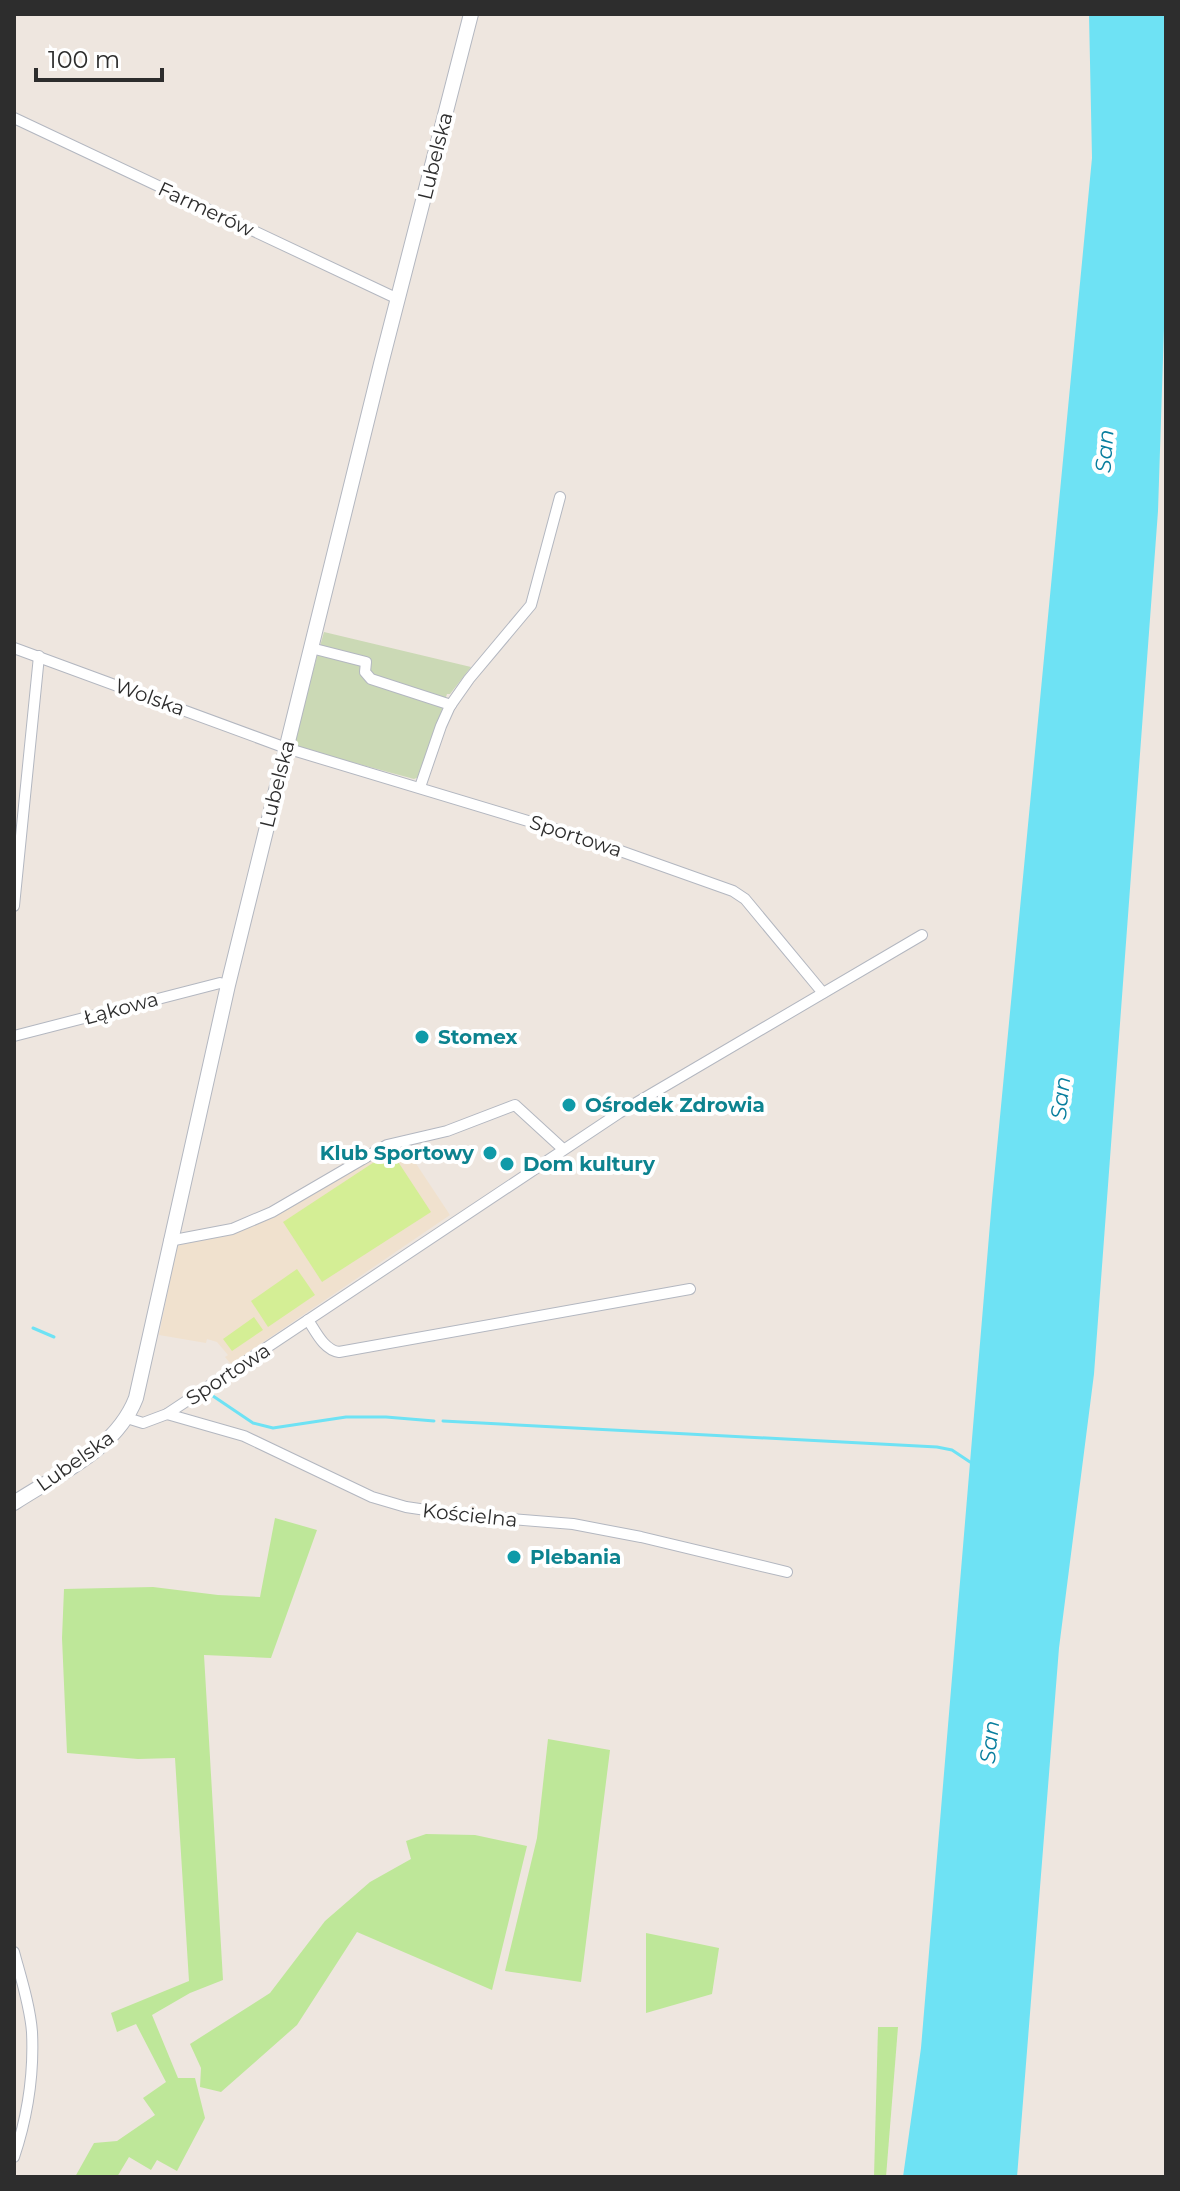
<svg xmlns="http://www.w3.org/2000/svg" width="1180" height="2191" viewBox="0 0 1180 2191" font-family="Montserrat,sans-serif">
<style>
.education{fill:#f0e1ce}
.green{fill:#bee799}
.cemetery{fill:#cbd9b5}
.pitch{fill:#d4ee95}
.water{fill:#6ee2f4}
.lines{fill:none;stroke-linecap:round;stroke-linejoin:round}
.stream{stroke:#6ee2f4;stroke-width:3}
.street-casing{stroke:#b3b7c0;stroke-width:12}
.secondary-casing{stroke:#b3b7c0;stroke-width:16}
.street{stroke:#fff;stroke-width:10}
.secondary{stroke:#fff;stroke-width:14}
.culture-dot{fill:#0f9aa8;stroke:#fff;stroke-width:3}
.labels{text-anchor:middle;stroke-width:8;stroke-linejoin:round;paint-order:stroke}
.street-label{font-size:20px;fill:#2d2d2d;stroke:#fff}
.culture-label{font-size:20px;font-weight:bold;fill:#0d838f;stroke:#fff;text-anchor:start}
.water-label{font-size:22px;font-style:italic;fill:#087e9e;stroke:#fff}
</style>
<rect width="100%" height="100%" fill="#eee6df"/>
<polygon class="education" points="392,1146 405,1147 450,1215 231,1364 225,1357 228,1355 217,1342 207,1339 206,1343 159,1335 177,1246 232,1232"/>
<g class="green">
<polygon points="275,1518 317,1530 271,1658 204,1655 223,1980 190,1993 152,2015 178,2078 195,2078 205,2118 177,2171 157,2160 151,2170 129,2157 117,2177 75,2177 94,2143 117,2141 155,2115 143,2098 166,2082 136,2024 117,2032 111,2013 189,1981 175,1758 138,1759 67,1753 62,1638 64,1589 153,1587 218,1595 260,1597"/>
<polygon points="548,1739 610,1750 581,1982 505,1971 537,1838"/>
<polygon points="426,1834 475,1835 527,1846 492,1990 357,1932 297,2025 221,2092 200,2087 201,2068 190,2044 270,1993 325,1921 370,1882 411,1859 406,1841"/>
<polygon points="646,1933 719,1948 712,1994 646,2013"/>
<polygon points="878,2027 898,2027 886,2177 874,2177"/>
</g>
<polygon class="cemetery" points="324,632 471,667 450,694 447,694 421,776 414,779 292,746"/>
<g class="pitch">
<polygon points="391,1151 431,1212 322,1282 283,1222"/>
<polygon points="297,1269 315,1295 268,1327 251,1301"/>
<polygon points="254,1317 263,1330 232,1351 223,1339"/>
</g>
<polygon class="water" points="1089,14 1166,14 1166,267 1158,511 1094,1374 1059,1648 1017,2177 903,2177 921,2048 992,1200 1092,158"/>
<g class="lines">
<g class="stream">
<polyline points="33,1328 54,1337"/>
<polyline points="210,1394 253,1423 273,1428 346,1417 386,1417 434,1421"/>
<polyline points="443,1421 937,1447 952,1450 970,1462"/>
</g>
<defs>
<g id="street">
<polyline points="14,118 398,299"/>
<polyline points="14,648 286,748 581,837 733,891 745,899 823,993"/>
<polyline points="311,648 366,662 365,672 371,679 451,705"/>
<polyline points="420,787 441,726 450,706 469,679 531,605 560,497"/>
<polyline points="14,906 39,656"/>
<polyline points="14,1036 220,983 228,985"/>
<polyline points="169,1241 232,1229 272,1212 387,1145 447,1131 515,1105 563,1149"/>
<path d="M308,1320C316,1332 324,1350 339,1352L690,1289"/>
<polyline points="167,1414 244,1436 372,1497 406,1507 460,1515 573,1524 641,1537 787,1572"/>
<polyline points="127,1418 143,1423 167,1414 619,1113 922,935"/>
<path d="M14,1952C21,1978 30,2006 32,2032C34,2074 27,2118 14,2157"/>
</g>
<path id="secondary" d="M14,1503C58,1474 116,1450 136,1398L228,985L381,364L471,14"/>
</defs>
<use href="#street" class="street-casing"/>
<use href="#secondary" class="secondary-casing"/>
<use href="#street" class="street"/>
<use href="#secondary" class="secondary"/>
</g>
<g class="culture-dot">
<circle cx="422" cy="1037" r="8"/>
<circle cx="569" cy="1105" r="8"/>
<circle cx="490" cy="1153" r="8"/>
<circle cx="507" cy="1164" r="8"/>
<circle cx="514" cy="1557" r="8"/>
</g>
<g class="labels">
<g class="street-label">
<text transform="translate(435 156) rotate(-76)" y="7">Lubelska</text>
<text transform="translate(206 209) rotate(25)" y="7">Farmerów</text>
<text transform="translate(150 697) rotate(20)" y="7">Wolska</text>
<text transform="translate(277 784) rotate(-76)" y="7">Lubelska</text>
<text transform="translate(576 836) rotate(18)" y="7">Sportowa</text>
<text transform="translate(121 1008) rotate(-15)" y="7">Łąkowa</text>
<text transform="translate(228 1374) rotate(-33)" y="7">Sportowa</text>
<text transform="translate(75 1461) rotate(-35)" y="7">Lubelska</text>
<text transform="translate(470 1515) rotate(6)" y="7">Kościelna</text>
</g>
<g class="culture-label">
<text x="438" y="1044">Stomex</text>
<text x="585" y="1112">Ośrodek Zdrowia</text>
<text x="474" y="1160" text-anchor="end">Klub Sportowy</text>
<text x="523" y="1171">Dom kultury</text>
<text x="530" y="1564">Plebania</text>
</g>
<g class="water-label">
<text transform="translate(1104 451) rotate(-86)" y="8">San</text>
<text transform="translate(1060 1098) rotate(-84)" y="8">San</text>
<text transform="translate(989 1742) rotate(-84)" y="8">San</text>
</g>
</g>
<rect width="1180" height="2191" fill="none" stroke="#2d2d2d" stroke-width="32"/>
<path d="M36 68v12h126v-12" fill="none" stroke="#2d2d2d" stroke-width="4"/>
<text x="48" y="68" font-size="24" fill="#2d2d2d" stroke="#ffffff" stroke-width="6" paint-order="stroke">100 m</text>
</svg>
